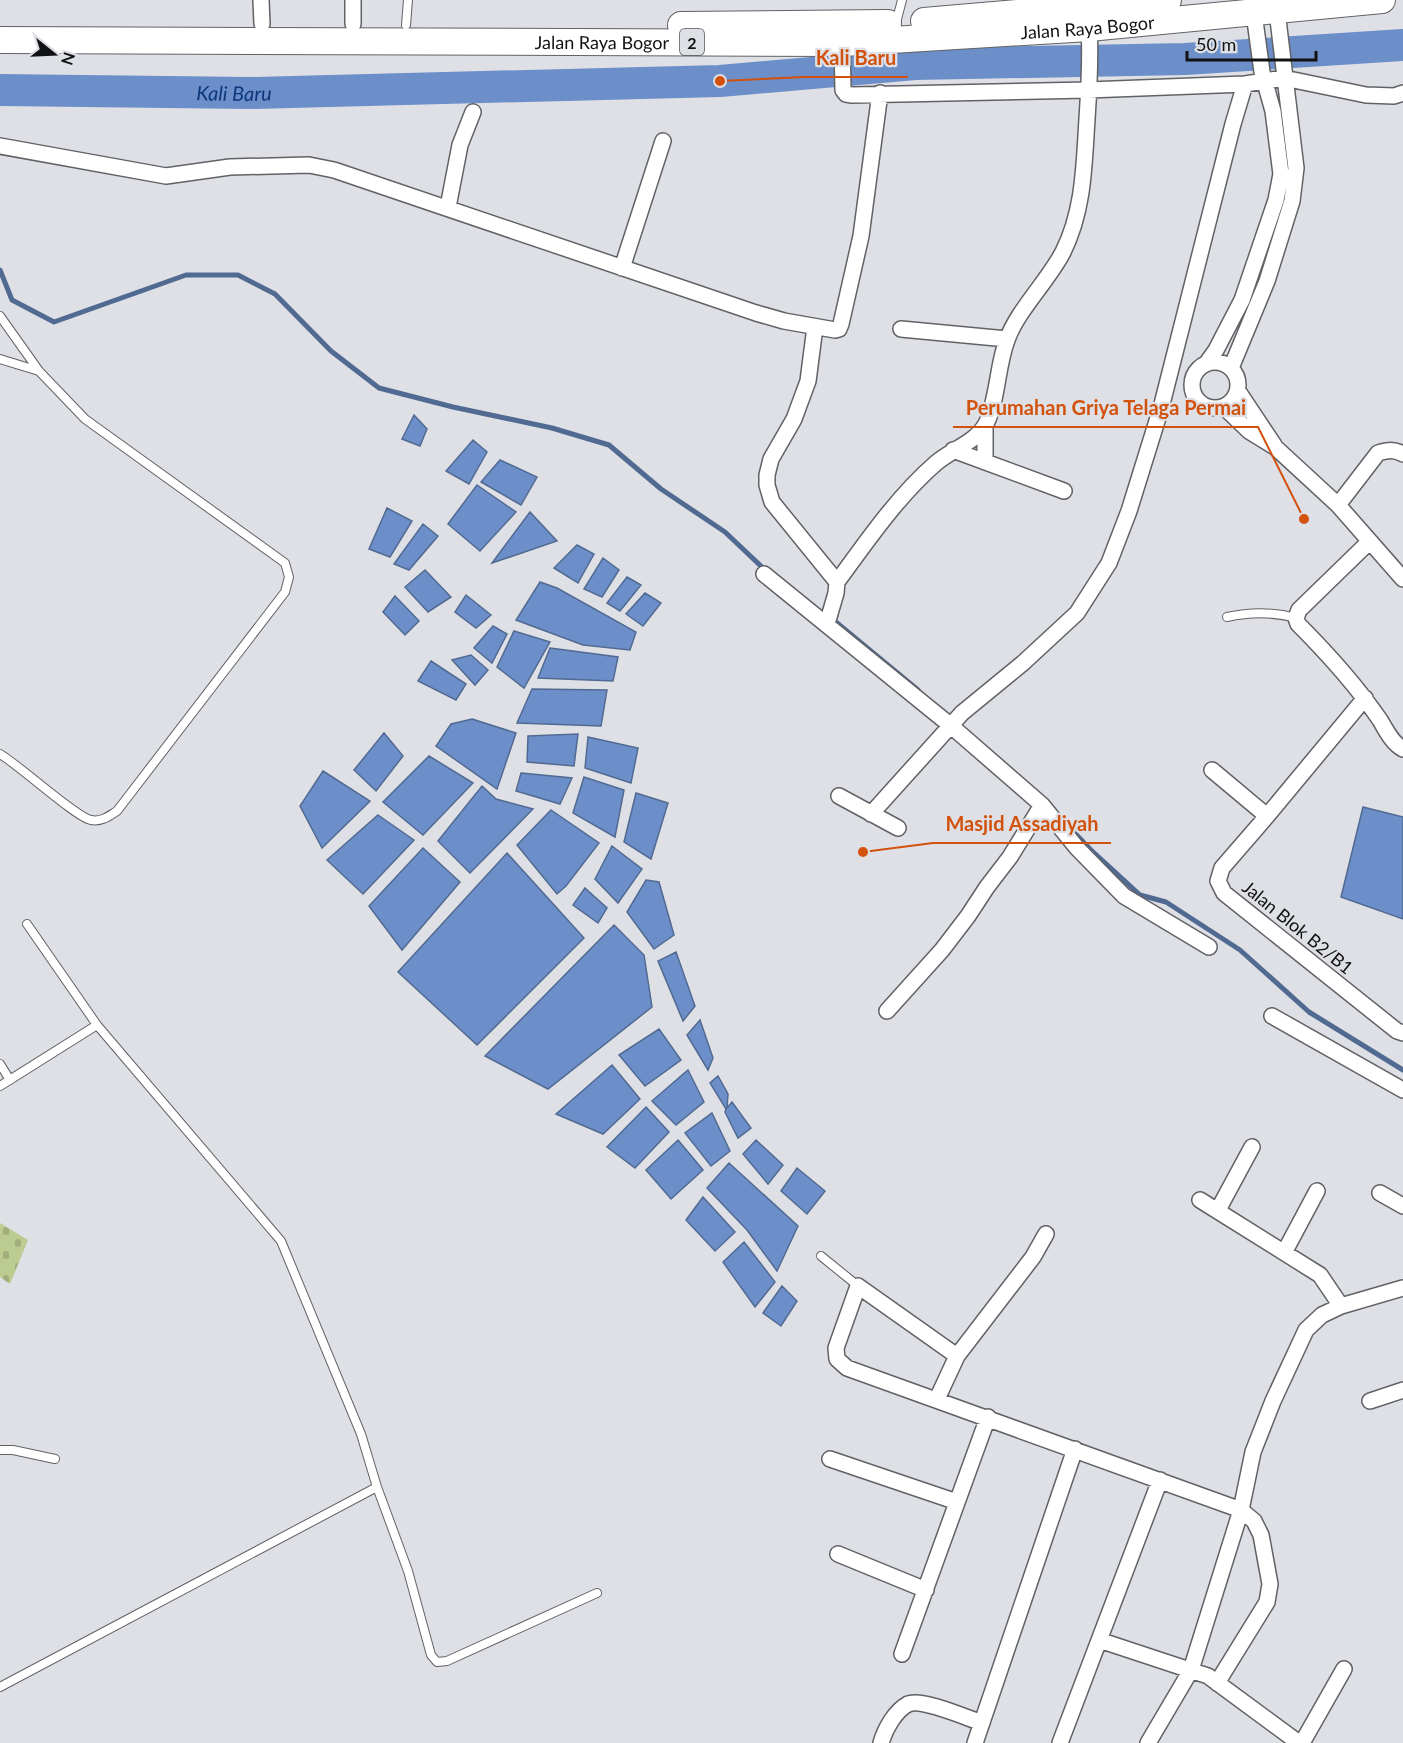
<svg xmlns="http://www.w3.org/2000/svg" width="1403" height="1743" viewBox="0 0 1403 1743" font-family="Lato,sans-serif">
  <style>
    .cemetery { fill: url(#cemetery-stones) }
    .water { fill: #6c8fc9; stroke: #516a92; stroke-width: 1.5 }
    .lines { fill: none; stroke-linecap: round; stroke-linejoin: round }
    .stream { stroke: #516a92; stroke-width: 5 }
    .river { stroke: #6c8fc9; stroke-width: 32 }
    .service-casing { stroke: #606266; stroke-width: 10 }
    .minor-casing { stroke: #606266; stroke-width: 18 }
    .trunk-casing { stroke: #606266; stroke-width: 28 }
    .service { stroke: #fff; stroke-width: 8 }
    .minor { stroke: #fff; stroke-width: 15 }
    .trunk { stroke: #fff; stroke-width: 26 }
    .labels { text-anchor: middle; dominant-baseline: central; stroke-width: 4.5; stroke-linejoin: round; paint-order: stroke }
    .shield { fill: #dfe0e6; stroke: #4f5052; stroke-width: 1.5 }
    .shield-label { font-size: 16px; font-weight: bold; fill: #111213 }
    .street-label { font-size: 18px; fill: #111213; stroke: #dfe0e6 }
    .water-label { font-size: 20px; font-style: italic; fill: #0c377b; stroke: #dfe0e6 }
    .leader { fill: none; stroke: #d2520d; stroke-width: 2 }
    .callout-dot { fill: #d2520d; stroke: #dfe0e6; stroke-width: 2 }
    .callout-label { font-size: 20px; text-anchor: middle; font-weight: bold; fill: #d2520d; stroke: #dfe0e6; stroke-width: 4.5; stroke-linejoin: round; paint-order: stroke }
  </style>
  <defs>
    <pattern id="cemetery-stones" width="16" height="16" patternUnits="userSpaceOnUse" patternTransform="scale(1.5)"><rect width="16" height="16" fill="#bccb8f"/><path d="M2 7V4a2 2 0 0 1 4 0v3zM10 15v-3a2 2 0 0 1 4 0v3z" fill="#a1ad7a"/></pattern>
  </defs>
  <rect width="100%" height="100%" fill="#dfe0e6"/>
  <!-- cemetery -->
  <path class="cemetery" d="M0,1223L28,1240L10,1284L0,1277Z"/>
  <!-- water -->
  <path class="water" d="M414,415L427,429L420,446L402,439Z
    M473,440L487,452L469,484L446,471Z
    M500,460L537,477L521,505L481,482Z
    M477,485L516,512L480,551L448,524Z
    M387,508L412,521L390,557L369,549Z
    M530,512L557,541L492,563Z
    M423,524L438,536L409,570L394,564Z
    M577,545L594,554L578,583L554,568Z
    M603,558L619,570L602,597L584,589Z
    M425,570L451,597L428,612L405,587Z
    M627,577L641,585L620,611L607,603Z
    M540,582L557,588L636,632L630,650L583,645L516,620Z
    M645,593L661,603L643,626L626,614Z
    M466,595L491,615L476,628L455,612Z
    M395,596L419,621L405,635L383,612Z
    M493,626L507,634L492,663L474,648Z
    M514,631L550,642L524,688L497,667Z
    M550,648L618,657L613,681L538,678Z
    M471,655L488,670L475,685L452,660Z
    M431,661L466,684L456,700L418,681Z
    M532,689L607,690L601,726L517,723Z
    M472,719L516,733L497,789L436,746L451,724Z
    M384,733L403,756L376,791L354,770Z
    M578,734L574,766L527,762L528,736Z
    M588,737L638,748L631,783L585,768Z
    M429,756L473,783L423,835L383,802Z
    M323,771L370,801L322,848L300,806Z
    M521,773L572,778L560,804L516,791Z
    M584,777L624,790L615,837L573,813Z
    M482,786L496,799L533,809L470,873L438,841Z
    M636,793L668,803L651,859L624,842Z
    M1363,807L1403,817V919L1341,897Z
    M551,810L599,843L566,886L557,894L517,845Z
    M378,815L414,840L363,894L327,860Z
    M612,846L642,869L618,903L595,879Z
    M423,848L460,882L402,950L369,906Z
    M507,853L584,938L477,1045L398,972Z
    M646,880L659,882L674,935L654,949L627,912Z
    M585,888L607,908L598,923L573,905Z
    M614,925L644,955L652,1007L548,1089L485,1056Z
    M676,952L695,1006L683,1021L658,961Z
    M700,1020L713,1058L708,1070L687,1035Z
    M659,1029L681,1060L645,1086L619,1055Z
    M612,1065L640,1099L603,1134L556,1114Z
    M688,1070L704,1102L676,1125L652,1101Z
    M718,1076L728,1094L727,1108L732,1102L751,1128L738,1138L725,1112L726,1109L710,1083Z
    M646,1107L669,1132L635,1168L607,1147Z
    M712,1113L730,1151L711,1166L685,1133Z
    M678,1140L703,1170L671,1199L646,1170Z
    M756,1140L783,1165L768,1184L743,1154Z
    M729,1163L798,1226L777,1271L747,1230L707,1188Z
    M797,1168L825,1191L807,1214L781,1191Z
    M703,1197L735,1232L715,1251L686,1220Z
    M744,1242L775,1282L755,1307L723,1262Z
    M782,1286L797,1301L781,1326L763,1313Z"/>
  <g class="lines">
    <!-- stream -->
    <path class="stream" d="M0,270L12,300L54,322L186,275H238L275,294L331,351L379,388L453,407L552,428L609,445L661,489L725,532L765,570
      M831,618L918,690
      M1067,825L1091,850L1140,895L1166,902L1240,950L1309,1012L1403,1070"/>
    <!-- river -->
    <path class="river" id="s1" d="M0,90L250,93L720,81L915,64L1185,59L1403,45"/>
    <defs>
      <path id="service" d="M896,23L902,0
        M406,25L408,0
        M0,316L39,371L85,419L285,563L289,577L285,592L117,811C109,816 102,822 91,820C77,818 19,765 0,754
        M0,359L39,371
        M1227,617C1250,612 1274,612 1296,618
        M27,924L97,1025L281,1241L361,1434L377,1487L408,1571L431,1655L437,1662L447,1661L597,1593
        M0,1064L10,1080
        M0,1086L97,1025
        M821,1256L858,1286
        M0,1450H13L55,1459
        M0,1687L377,1487"/>
      <path id="minor" d="M261,0L262,24
        M353,0V24
        M842,43L843,90L846,94L852,95L1088,90L1245,84L1284,78L1366,95L1394,96L1403,93
        M0,146L166,176L230,167L309,165L334,170L756,313L784,321L835,330L839,329L841,324L861,236L880,93
        M448,207L460,145L473,112
        M622,268L663,141
        M815,327L808,381L794,419L771,459L767,475V485L772,502L837,582
        M901,329L1007,339
        M1192 385a23 23 0 1 1 46 0a23 23 0 1 1-46 0Z
        M1206,364L1216,350L1242,300L1276,200L1281,174L1273,111L1262,72L1253,6
        M1231,368L1267,281L1292,201L1296,168L1276,3
        M1238,391L1274,445
        M1224,407L1249,431L1275,447L1338,505L1403,579
        M953,450L1064,491
        M985,462V425
        M1338,505L1378,453C1388,450 1394,449 1403,454
        M1369,542L1299,610L1296,618L1298,624C1328,654 1356,685 1380,720C1386,730 1392,743 1403,749
        M764,574L950,725L1042,805L1077,848L1124,896L1209,947
        M827,624L836,593L837,582C867,541 897,497 936,463C951,450 976,442 986,424C998,399 997,366 1007,340C1017,311 1048,281 1063,252C1084,210 1084,165 1087,119C1089,89 1091,58 1089,28
        M1365,698L1267,816L1222,868L1218,881L1224,893L1397,1031L1403,1033
        M1212,770L1267,816
        M839,796L898,828
        M871,814L962,713L1023,663L1077,613L1109,563L1129,511L1161,408L1233,124L1245,84
        M887,1011L942,950L968,916L987,887L1010,857L1042,805
        M1272,1016L1403,1090
        M1380,1193L1403,1206
        M1200,1200L1320,1275L1341,1306
        M1218,1210L1252,1147
        M1285,1251L1317,1191
        M957,1356L858,1286L836,1348L837,1359L847,1368L1241,1510L1254,1521L1261,1535L1270,1584L1267,1602L1217,1683
        M937,1399L957,1356L1033,1257L1046,1234
        M1370,1401L1403,1390
        M830,1459L957,1502
        M838,1554L926,1590
        M1099,1640L1208,1676L1299,1743
        M902,1654L988,1417
        M881,1743C885,1729 895,1711 908,1704C922,1698 967,1718 982,1723
        M975,1743L1075,1449
        M1060,1743L1160,1480
        M1148,1743L1191,1670L1241,1510L1253,1452L1273,1401L1306,1330L1322,1315L1341,1306L1403,1288
        M1302,1743L1344,1669"/>
      <g id="trunk">
        <path d="M924,21L1168,0"/>
        <path d="M681,25L888,23"/>
        <path id="s2" d="M0,40L842,43L1089,28L1382,0"/>
      </g>
    </defs>
    <!-- service casing -->
    <use href="#service" class="service-casing"/>
    <!-- minor casing -->
    <use href="#minor" class="minor-casing"/>
    <!-- trunk casing -->
    <use href="#trunk" class="trunk-casing"/>
    <!-- service -->
    <use href="#service" class="service"/>
    <!-- minor -->
    <use href="#minor" class="minor"/>
    <!-- trunk -->
    <use href="#trunk" class="trunk"/>
  </g>
  <g class="labels">
    <!-- shield labels -->
    <rect class="shield" x="680" y="29" width="24" height="26" rx="4.5"/>
    <g class="shield-label">
      <text x="692" y="42">2</text>
    </g>
    <!-- street labels -->
    <g class="street-label">
      <text stroke="none"><textPath href="#s2" startOffset="1088">Jalan Raya Bogor</textPath></text>
      <text stroke="none"><textPath href="#s2" startOffset="602">Jalan Raya Bogor</textPath></text>
      <text transform="translate(1298 927) rotate(39)">Jalan Blok B2/B1</text>
    </g>
    <!-- water labels -->
    <g class="water-label">
      <text stroke="none"><textPath href="#s1" startOffset="234">Kali Baru</textPath></text>
    </g>
  </g>
  <!-- callouts -->
  <path class="leader" d="M720 81L804 77H908M1304 519L1258 427H953M863 852L933 843H1111"/>
  <g class="callout-dot">
    <circle cx="720" cy="81" r="6"/>
    <circle cx="1304" cy="519" r="6"/>
    <circle cx="863" cy="852" r="6"/>
  </g>
  <g class="callout-label">
    <text x="856" y="65">Kali Baru</text>
    <text x="1106" y="415">Perumahan Griya Telaga Permai</text>
    <text x="1022" y="831">Masjid Assadiyah</text>
  </g>
  <!-- north arrow -->
  <g transform="translate(54 54) rotate(108)" stroke="#dfe0e6" stroke-width="4.5" paint-order="stroke">
  <path d="M0-4.5L10 22L0 15L-10 22Z" fill="#111213"/>
  <text y="-9" font-size="16" font-weight="bold" text-anchor="middle" fill="#111213">N</text>
  </g>
  <!-- scale -->
  <path d="M1187 51v9h129v-9" fill="none" stroke="#111213" stroke-width="3"/>
  <text x="1196" y="51" font-size="18" fill="#111213" stroke="#dfe0e6" stroke-width="4.5" paint-order="stroke">50 m</text>
</svg>
